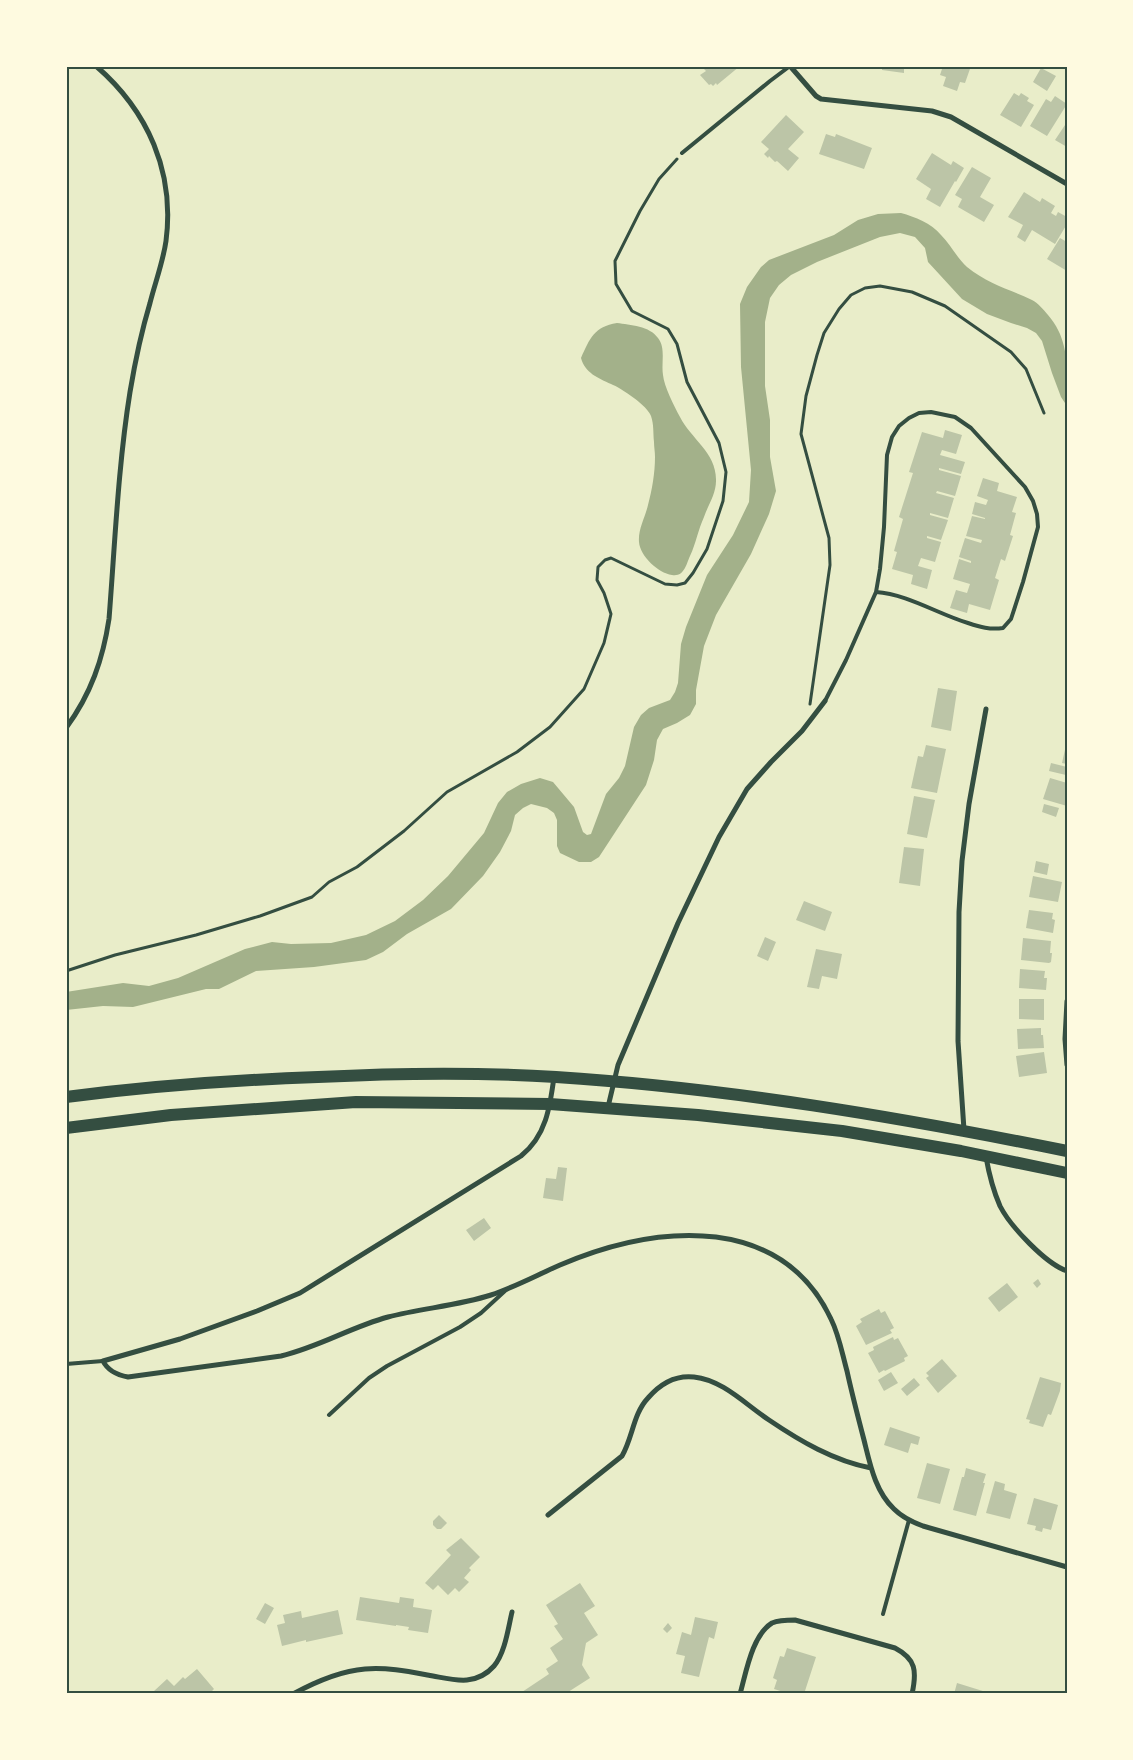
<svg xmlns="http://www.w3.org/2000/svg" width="1133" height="1760" viewBox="0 0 1133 1760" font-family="'PT Sans',sans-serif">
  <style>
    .water { fill: #a3b18a }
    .building { fill: #bcc5a7 }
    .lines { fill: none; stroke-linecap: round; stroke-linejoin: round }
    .path { stroke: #344e41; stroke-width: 3 }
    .service { stroke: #344e41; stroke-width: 4 }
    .minor { stroke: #344e41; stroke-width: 5 }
    .primary { stroke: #344e41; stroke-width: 12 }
    .neatline { fill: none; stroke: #344e41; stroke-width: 2 }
  </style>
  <rect width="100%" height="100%" fill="#e9edc9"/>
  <!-- water -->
  <path class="water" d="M901,213C915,217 931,223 941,235C951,245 957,258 967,267C988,284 1009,289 1032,300C1038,303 1043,309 1048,315C1071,341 1067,374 1067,406L1061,397L1052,373L1042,341L1036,333L1027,328L1011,323L987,314L962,299L928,262L925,248L915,237L900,233L880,237L817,262L791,275L779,285L770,298L765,322V386L770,420V457L776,491L769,514L751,554L716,615L704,646L696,690V704L690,715L677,723L663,729L657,740L654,760L646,785L599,857L591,862H579L560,853L557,846V820L554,813L547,808L531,804L523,808L515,815L511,831L500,852L483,876L451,909L407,934L383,952L366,960L314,967L256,971L219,989H206L133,1007L103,1006L66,1010V992L123,983L149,986L178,978L245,949L272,942L291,944L331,943L366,935L395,921L423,900L448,876L484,833L498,803L507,792L521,784L540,778L553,782L574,807L583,832L587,835L591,834L606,794L619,778L625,766L634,727L641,715L649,708L670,700L675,692L678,683L681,644L686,627L707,575L733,535L749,502L751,470L741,367L740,304L747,287L761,267L769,260L834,235L858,220L878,214Z
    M617,323C630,325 650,326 658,338C666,348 661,363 663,375C664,386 674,406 680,417C691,439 717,453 716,481C716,494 708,505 704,517C698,530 696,543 690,556C686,565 684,577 672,575C658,573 640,556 639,542C638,529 645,518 648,505C652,490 655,473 655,457C655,452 654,447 654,442C653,432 654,425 651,416C648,406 621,388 611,384C598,378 585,373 581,358C590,338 594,327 617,323Z"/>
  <!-- building -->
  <path class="building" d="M707,66H740L717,85L716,83L713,86L711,84L709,85L700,75L706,71L704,69Z
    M882,66H904V73L882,70Z
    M943,66H971L965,83L960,82L957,91L943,86L946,77L940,75Z
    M1041,68L1056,76L1047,91L1033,82Z
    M1014,93L1019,96L1021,93L1029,98L1027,101L1034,105L1021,127L1000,115Z
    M1055,96L1067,104L1047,136L1030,126L1046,99L1051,102Z
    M786,115L804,132L788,149L799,158L788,171L777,161L775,162L769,156L768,158L764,154L769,149L761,142Z
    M1067,122V147L1055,140Z
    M826,134L835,137L836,134L872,148L864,169L819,154Z
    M932,153L951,165L953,161L964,168L956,182L955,181L940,207L926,199L931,189L916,179Z
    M972,167L991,178L980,197L994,205L984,222L958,207L962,199L955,195Z
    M1024,192L1040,202L1042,198L1055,206L1051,213L1056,216L1058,212L1067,217V224L1055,244L1032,230L1025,242L1017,237L1023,225L1008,217Z
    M1060,238L1067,242V271L1047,259Z
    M945,430L962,435L956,454L942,450L940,455L965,462L961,474L939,468V470L961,476L955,496L937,491L936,493L954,498L948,518L930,513V515L948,520L941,540L927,536V538L941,542L935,562L921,558L918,566L932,570L927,589L911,584L913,575L892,569L897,552L894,551L903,519L899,517L913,473L909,472L922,432L943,438Z
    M983,478L999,483L997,491L1017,497L1012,512L1016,513L1010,535L1013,536L1005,561L1001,559L995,578L999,580L990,610L969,604L967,613L950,608L956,590L967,593L970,584L953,579L959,559L971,563V561L959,557L965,538L981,543L982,540L966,536L972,516L985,519V518L972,514L975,502L986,505L988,500L977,496Z
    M938,688L957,691L951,731L931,727Z
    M926,745L946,749L937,793L911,788L918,756L923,757Z
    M1066,745H1067V764L1062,763Z
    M1051,763L1067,767L1066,775L1049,771Z
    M1050,778L1067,783V806L1043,799Z
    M914,796L935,800L927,838L907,834Z
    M1044,804L1059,808L1056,817L1042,812Z
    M904,847L924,849L920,886L899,883Z
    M1036,861L1049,864L1047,875L1034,872Z
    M1033,876L1062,882L1058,902L1029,897Z
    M804,901L832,912L825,931L796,920Z
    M1029,910L1053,913L1052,919L1055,920L1053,933L1026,928Z
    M765,937L776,942L768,961L757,956Z
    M1023,938L1051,941L1050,953H1052L1051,962L1049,963L1021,960Z
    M816,949L842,954L837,979L822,976L819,989L807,987Z
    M1020,969L1045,971L1044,978H1047L1046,990L1019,988Z
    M1019,999H1044V1020L1019,1019Z
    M1041,1028V1035H1043L1044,1048L1018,1049L1017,1029Z
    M1044,1052L1047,1073L1019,1077L1016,1056Z
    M558,1167L567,1168L563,1201L543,1198L546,1178L556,1179Z
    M484,1218L491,1228L474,1241L466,1230Z
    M1038,1279L1041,1284L1037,1288L1033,1283Z
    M1007,1283L1018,1297L999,1312L988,1298Z
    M879,1309L881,1313L885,1311L894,1328L890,1330L892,1333L866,1345L856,1326L862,1322L860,1319Z
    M893,1337L894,1340L898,1338L908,1356L904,1358L905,1361L885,1371L884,1370L879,1373L868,1353L874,1350L873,1347Z
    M942,1359L957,1376L938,1393L926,1378L929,1376L926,1373Z
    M891,1372L898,1383L884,1391L878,1380Z
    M1040,1377L1061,1383L1060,1391L1051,1415L1048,1414L1043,1427L1029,1423L1030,1420L1026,1419Z
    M914,1378L920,1385L907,1396L901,1389Z
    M890,1427L920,1437L918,1445L911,1443L908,1453L884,1445Z
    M927,1463L950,1469L940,1504L917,1498Z
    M966,1468L986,1474L983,1483H985L976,1516L953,1510L962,1477H964Z
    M995,1481L1005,1484L1004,1490L1017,1494L1010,1519L986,1513Z
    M1034,1498L1058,1505L1051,1530L1043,1528L1042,1532L1035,1530L1036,1526L1027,1524Z
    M439,1515L447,1523L441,1529H437L433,1525V1521Z
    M461,1538L480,1557L469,1568L471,1570L464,1578L469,1582L459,1592L455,1588L448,1595L438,1585L433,1590L425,1583L451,1555L446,1550Z
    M580,1583L595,1606L584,1613L598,1635L586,1643L582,1665L590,1678L565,1694H523L522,1692L549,1674L546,1669L558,1661L550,1648L563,1639L554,1626L558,1624L546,1605Z
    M360,1597L399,1603L400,1597L414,1599L413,1607L432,1610L428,1633L408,1630L409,1627L396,1625V1626L356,1620Z
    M265,1603L274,1608L265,1624L256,1619Z
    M338,1610L343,1634L306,1642V1640L282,1646L277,1625L285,1623L283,1615L301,1611L302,1618Z
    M695,1617L718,1622L714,1639L709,1637L699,1677L681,1673L685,1656L676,1654L682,1632L691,1635Z
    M668,1623L672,1628L667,1633L663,1629Z
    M787,1648L816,1657L804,1694H790L774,1689L777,1680L773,1678L780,1656L784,1657Z
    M197,1669L214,1689L209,1694H157L154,1691L167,1679L174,1686L183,1677L185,1679Z
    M957,1683L986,1692V1694H954Z"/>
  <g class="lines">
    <!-- path -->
    <path class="path" d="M810,704L830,565L829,538L801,434L806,396L817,355L824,333L839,309L851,295L865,288L880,286L912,292L945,306L1011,352L1026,369L1044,413
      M66,971L115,955L196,935L260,916L312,897L329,882L357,867L404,831L447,792L517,752L550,727L584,689L604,643L611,614L604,593L597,580L598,567L605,560L611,558L665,584L677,585L685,583L693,573L707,549L723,501L726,472L719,443L687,382L677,344L668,329L632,311L616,284L615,261L640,211L659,179L677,159"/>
    <!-- service -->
    <path class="service" d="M682,153L770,81L790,66
      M825,701L846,660L876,592L880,569L884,527L887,455L892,437L899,426L909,418L919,413L931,412L955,417L971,428L1025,487L1033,501L1037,514L1038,527L1023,582L1011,619L1003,628C990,630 980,627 968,623C938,614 907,594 876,592
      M66,1364L103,1361
      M329,1415L369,1378L387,1366L460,1327L481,1313L506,1290
      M883,1614L909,1520"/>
    <!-- minor -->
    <path class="minor" d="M790,66L816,96L821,99L932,111L951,117L1067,184
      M66,728C91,694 103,659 109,619C115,543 118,467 130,392C135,362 141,333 150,303C155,283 163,262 166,241C175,172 148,111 96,66
      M1067,1001L1065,1039L1067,1065
      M554,1077C550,1107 546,1136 521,1156L300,1293L257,1311L180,1339L103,1361C108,1371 117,1375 128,1377L281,1356C319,1347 351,1327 388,1317C422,1308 457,1306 491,1295C515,1287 537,1275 560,1265C609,1244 664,1231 716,1237C769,1244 808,1270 831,1319C839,1335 842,1353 847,1371C852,1394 858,1417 864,1440C870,1464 875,1491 894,1509C902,1517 912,1522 923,1526L1067,1567
      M608,1107L618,1065L678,923L719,837L747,789L771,762L802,731L825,701
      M964,1130L958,1041L959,912L962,861L969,804L986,709
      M986,1157C989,1174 993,1190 1000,1206C1010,1226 1046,1264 1067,1271
      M548,1515L622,1456C633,1437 633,1414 648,1398C660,1384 676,1375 694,1377C723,1380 746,1405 769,1420C800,1441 834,1461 871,1468
      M293,1694C315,1682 340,1671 365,1669C388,1667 411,1672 433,1676C444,1678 456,1681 467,1680C477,1679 487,1674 494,1666C505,1653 508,1629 512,1612
      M740,1694C746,1673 752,1635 772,1623C779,1620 788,1620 795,1620L895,1648C916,1659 917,1671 912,1694"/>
    <!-- primary -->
    <path class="primary" d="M66,1097C150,1086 234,1080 318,1077C397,1073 477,1072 556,1077C728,1088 898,1117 1067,1151
      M66,1128L171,1115L356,1102L550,1104L698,1115L842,1131L961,1151L1067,1173"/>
  </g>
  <!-- border -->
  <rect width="1133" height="1760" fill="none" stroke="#fefae0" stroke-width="135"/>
  <rect x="68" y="68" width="998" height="1624" class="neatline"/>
</svg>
